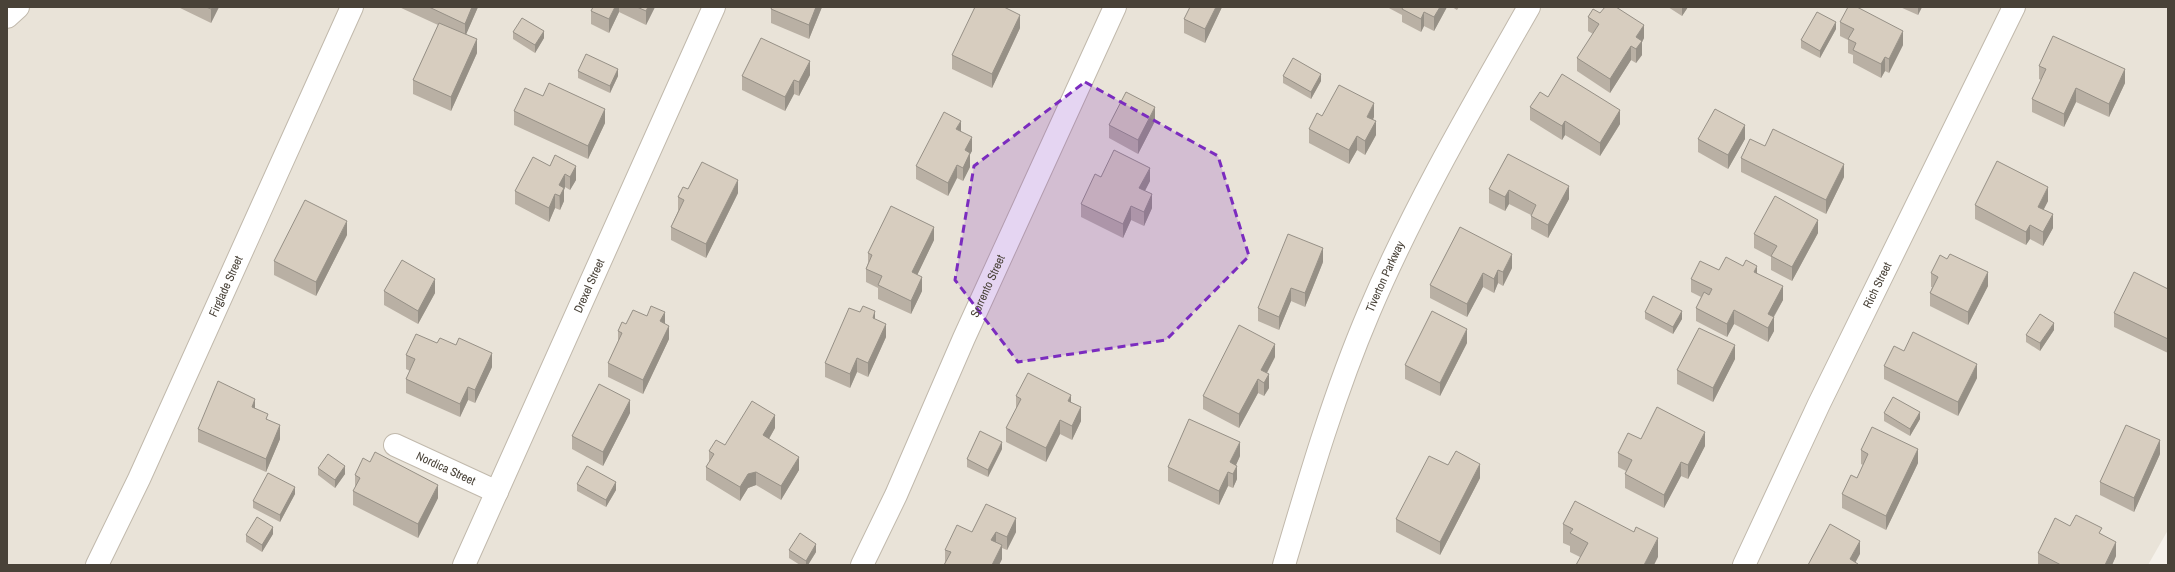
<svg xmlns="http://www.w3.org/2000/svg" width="2175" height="572" viewBox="0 0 2175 572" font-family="'Archivo Narrow',sans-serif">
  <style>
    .residential { fill: #e9e3d8 }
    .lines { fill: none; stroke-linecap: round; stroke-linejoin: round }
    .minor-casing { stroke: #c1b9ac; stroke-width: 24 }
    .minor { stroke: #fff; stroke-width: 22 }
    .wall { fill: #b9b0a4 }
    .shaded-wall { fill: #969086 }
    .building { fill: #d7cdbf; stroke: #969086 }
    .marked { fill: #7b2cbf; fill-opacity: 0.2; stroke: #7b2cbf; stroke-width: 3; stroke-dasharray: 8 5; stroke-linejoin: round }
    .labels { text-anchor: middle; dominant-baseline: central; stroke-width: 3; stroke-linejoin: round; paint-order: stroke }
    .street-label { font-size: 12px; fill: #494238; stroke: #fff }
  </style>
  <rect width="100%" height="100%" fill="#f5f1ea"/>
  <!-- residential -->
  <path class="residential" d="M7,7H2168V530L2148,565H7Z"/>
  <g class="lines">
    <defs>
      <g id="minor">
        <path d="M7,17L18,7"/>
        <path id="s1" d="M395,445L497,492"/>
        <path id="s2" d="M97,565L139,479L352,7"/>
        <path id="s3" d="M464,565L714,7"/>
        <path id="s4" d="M862,565L896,495L964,338L1115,7"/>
        <path id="s5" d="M1284,565C1309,480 1334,394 1369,312C1414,206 1472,107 1529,7"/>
        <path id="s6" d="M1744,565L1819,404L2014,7"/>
      </g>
    </defs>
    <!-- minor casing -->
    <use href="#minor" class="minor-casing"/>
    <!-- minor -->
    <use href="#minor" class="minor"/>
  </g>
  <!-- wall -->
  <path class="wall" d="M178,7H219L211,23Z
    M399,7H478L466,34L477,53L451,111L413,94V80L438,25Z
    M593,7H655L646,25L619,12L609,33L591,24V11Z
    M772,7H822L809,39L771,23V9Z
    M1222,7L1205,43L1184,33V19Z
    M1387,7H1447L1434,31L1424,26L1421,32L1402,22V15Z
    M1452,7H1459L1457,10Z
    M1668,7H1688L1682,16Z
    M1900,7H1922L1918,15Z
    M1588,17L1644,38L1642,42V55L1636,63L1631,60L1610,93L1577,71V58L1593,34L1588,31Z
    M1840,22L1903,45L1889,73L1885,71L1881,78L1853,63V55L1848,53V40L1840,36Z
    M1020,28L992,88L952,69V55Z
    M1836,29L1820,58L1801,48V40Z
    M513,32L544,38L535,53L513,39Z
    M2039,66L2125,83L2109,117L2076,102L2064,127L2032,112V99L2041,80L2039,79Z
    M578,71L618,76L610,93L578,78Z
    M810,75L799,96L794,94L785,111L742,90V76Z
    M1283,76L1321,81L1311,99L1283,83Z
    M543,96L605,123L588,159L514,125V111Z
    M1548,97L1620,124L1600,156L1565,135L1562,140L1530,120V107Z
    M1322,116L1374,117L1373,120L1376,135L1365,155L1357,150L1349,164L1309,143V129Z
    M1155,121L1138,154L1109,138V125Z
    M961,131L972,151L970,153V167L963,181L957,178L948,196L916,179V166Z
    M1698,139H1745L1728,169L1698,152Z
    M1765,146L1844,177L1826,214L1741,172V158Z
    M1508,154L1569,199L1548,238L1531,229V215L1509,204L1505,211L1489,203V189Z
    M555,155L576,180L570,190L565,187L564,190V201L560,210L555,208L549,222L515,204V191L550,166Z
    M1101,177L1150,181L1145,191L1152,208L1144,226L1131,220L1123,238L1081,217V204Z
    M688,189L738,193L706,258L671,240V227L678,211V197Z
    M2048,201L2043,210L2053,228L2043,246L2030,239L2026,245L1975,219V205Z
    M1460,227L1512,268L1503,286L1498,283L1494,293L1483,287L1467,317L1430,298V285Z
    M1818,233L1792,281L1771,270V257L1754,248V234Z
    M347,235L316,296L274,275V261Z
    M934,240L917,275L922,291L911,314L878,299V288L866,282V269L868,263V253Z
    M1947,259L1988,286L1968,325L1930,306V293L1932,287H1931V273Z
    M1323,262L1305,307L1291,301L1279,330L1258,321V308Z
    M1719,270L1757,273L1783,300L1774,317V331L1768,342L1734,324L1727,337L1696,321V308L1701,297L1691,292V279Z
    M2168,289V353L2114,327V313Z
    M384,291L435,293L418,324L384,305Z
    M1645,312L1682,319L1673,334L1645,319Z
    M875,319L886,337L868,377L857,372L850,388L825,377V363Z
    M626,324H665L669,339L643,394L608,377V363L618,342V331Z
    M2054,330L2040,351L2026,342V335Z
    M437,343L456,345L492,367L475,403L468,400L460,417L406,393V379L410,371L406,369V355Z
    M1467,343L1440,396L1405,379V365Z
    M1904,351L1977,378L1958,416L1884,379V366Z
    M1275,357L1267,373L1269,388L1264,396L1258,393L1239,428L1203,409V396Z
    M1735,359L1713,402L1677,384V370Z
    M1016,396L1071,402L1081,421L1072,440L1060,434L1046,462L1006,442V428L1016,410Z
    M255,408L268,420L280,439L266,472L198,442V429Z
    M630,413L603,466L572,449V436Z
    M1884,413L1920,419L1910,436L1884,421Z
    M775,428L769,439L799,470L781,500L756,485L748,488L740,501L706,480V467L709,463V451Z
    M1641,439L1705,446L1688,479L1681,476L1664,508L1625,488V474L1626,471L1618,467V453Z
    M1002,449L988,477L967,467V459Z
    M1861,450L1918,463L1886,530L1842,508V494L1857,478L1863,465L1861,464Z
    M2160,454L2134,512L2100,495V482Z
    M1240,456L1236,465L1237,479L1233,488L1228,486L1219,505L1168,481V467Z
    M370,462L438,498L418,538L353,505V491L355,489V475Z
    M1448,465L1480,478L1440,555L1396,532V519Z
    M318,468L345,474L335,488L318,475Z
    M577,484L616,490L606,507L577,491Z
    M295,494L280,522L253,508V501Z
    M986,504L1016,532L1007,550L1002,548V559L999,565H944L945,563V550L972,532Z
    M1563,524L1658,557H1580L1570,552V546L1563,543Z
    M2070,526L2102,534L2116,556L2112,565H2038V553Z
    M273,534L262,552L246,542V535Z
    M789,550L816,552L808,565H800L789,558Z"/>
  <!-- shaded-wall -->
  <path class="shaded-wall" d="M212,7H219L211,23V9Z
    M472,7H478L465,37V24Z
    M615,7H619V12L609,33V19Z
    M648,7H655L646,25V11Z
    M816,7H822L809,39V25Z
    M1216,7H1222L1205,43V29Z
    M1440,7H1447L1434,31V17Z
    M1682,7H1688L1682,16Z
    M1918,7H1922L1918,15Z
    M1424,12V26L1421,32V19Z
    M1020,15V28L992,88V74Z
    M1836,22V29L1820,58V51Z
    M1644,25V38L1642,42V55L1636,63V37Z
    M544,31V38L535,53V45Z
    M1903,31V45L1889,73V59Z
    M477,39V53L451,111V97Z
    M1631,46V60L1610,93V79Z
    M1885,57V71L1881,78V64Z
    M810,61V75L799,96V82Z
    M618,69V76L610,93V86Z
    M2125,69V83L2109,117V104Z
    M1321,74V81L1311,99V92Z
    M794,80V94L785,111V97Z
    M2076,88V102L2064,127V114Z
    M1374,103V117L1367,130V117Z
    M1155,107V121L1138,154V140Z
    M605,109V123L588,159V146Z
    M1620,110V124L1600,156V143Z
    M961,121V135L956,129Z
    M1376,121V135L1365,155V141Z
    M1565,121V135L1562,140V126Z
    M1745,125V139L1728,169V155Z
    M1357,136V150L1349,164V150Z
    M972,137V151L967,160L970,153V167L963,181V168L965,150Z
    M1844,164V177L1826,214V200Z
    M957,165V178L948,196V183Z
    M576,166V180L570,190V177Z
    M1150,168V181L1139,202V188Z
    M565,174V187L564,190V201L560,210L559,185Z
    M738,180V193L706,258V244Z
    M1569,186V199L1548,238V225Z
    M2048,187V201L2038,221V207Z
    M1509,190V204L1505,211V197Z
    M555,194V208L549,222V208Z
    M1152,194V208L1144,226V212Z
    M1131,206V220L1123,238V224Z
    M2053,214V228L2043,246V232Z
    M1818,220V233L1792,281V267Z
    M347,221V235L316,296V282Z
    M2030,225V239L2026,245V232Z
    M934,227V240L912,286V272Z
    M1323,248V262L1305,307V293Z
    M1512,254V268L1503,286V272Z
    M1757,266V280L1754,272Z
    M1498,270V283L1494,293V279Z
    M1988,272V286L1968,325V312Z
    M1483,273V287L1467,317V304Z
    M922,277V291L911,314V301Z
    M435,279V293L418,324V311Z
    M1783,286V300L1770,323L1774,317V331L1768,342V314Z
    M1291,288V301L1279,330V317Z
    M1734,310V324L1727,337V324Z
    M875,311V325L873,318Z
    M1682,311V319L1673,334V327Z
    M665,312V325L660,321Z
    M2054,323V330L2040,351V343Z
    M886,324V337L868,377V363Z
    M669,326V339L643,394V380Z
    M1467,329V343L1440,396V383Z
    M1275,344V357L1262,382L1261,370Z
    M1735,345V359L1713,402V388Z
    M492,353V367L475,403V390Z
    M857,358V372L850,388V374Z
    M1977,364V378L1958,416V402Z
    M1269,374V388L1264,396V383Z
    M1258,379V393L1239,428V414Z
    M468,387V400L460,417V404Z
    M1071,395V409L1068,401Z
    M255,399V412L252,407Z
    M630,400V413L603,466V452Z
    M1081,407V421L1072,440V426Z
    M1920,412V419L1910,436V429Z
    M775,415V428L763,449V435Z
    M1060,420V434L1046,462V448Z
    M280,425V439L266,472V459Z
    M1705,432V446L1688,479V465Z
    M2160,440V454L2134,512V498Z
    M1002,442V449L988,477V470Z
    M1240,442V456L1232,474L1230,462Z
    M1918,449V463L1886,530V516Z
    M799,457V470L781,500V486Z
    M1681,462V476L1664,508V495Z
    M1480,464V478L1440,555V542Z
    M345,466V474L335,488V480Z
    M1237,466V479L1233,488V474Z
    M756,472V485L748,488L740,501V487L748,474Z
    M1228,472V486L1219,505V491Z
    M616,482V490L606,507V500Z
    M438,485V498L418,538V524Z
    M295,487V494L280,522V515Z
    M1016,518V532L1007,550V537Z
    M273,527V534L262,552V545Z
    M996,532V545L991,540Z
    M1658,538V557L1654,565H1644Z
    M1860,541V554L1854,565L1850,559Z
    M2116,542V556L2112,565H2105Z
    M816,544V552L808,565H806V561Z
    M1002,545V559L999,565H992Z"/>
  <!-- building -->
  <path class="building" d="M206,7H212L211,9Z
    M429,7H472L465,24Z
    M593,7H615L609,19L591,11Z
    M637,7H648L646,11Z
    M772,7H816L809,25L771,9Z
    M975,7H1004L1020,15L992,74L952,55Z
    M1190,7H1216L1205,29L1184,19Z
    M1403,7H1440L1434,17L1424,12L1421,19L1402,9Z
    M1605,7H1616L1644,25L1636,37L1642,41L1636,49L1631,46L1610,79L1577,58L1599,24L1588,17L1593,9L1600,13Z
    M1848,7H1857L1903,31L1889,59L1885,57L1881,64L1853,50L1856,43L1848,39L1854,29L1840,22Z
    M1817,12L1836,22L1820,51L1801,40Z
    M522,18L544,31L535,45L513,32Z
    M439,23L477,39L451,97L413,80Z
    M2053,36L2125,69L2109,104L2076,88L2064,114L2032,99L2046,69L2039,66Z
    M761,38L810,61L799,82L794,80L785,97L742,76Z
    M586,54L618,69L610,86L578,71Z
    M1293,58L1321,74L1311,92L1283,76Z
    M1562,74L1620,110L1600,143L1565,121L1562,126L1530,107L1540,92L1548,97Z
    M549,83L605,109L588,146L514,111L525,88L543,96Z
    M1339,85L1374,103L1367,117L1376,121L1365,141L1357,136L1349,150L1309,129L1317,113L1322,116Z
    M1126,92L1155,107L1138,140L1109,125Z
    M1715,109L1745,125L1728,155L1698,139Z
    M944,112L961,121L956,129L972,137L965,150L970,153L963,168L957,165L948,183L916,166Z
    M1773,129L1844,164L1826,200L1741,158L1750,139L1765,146Z
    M1114,150L1150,168L1139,188L1152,194L1144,212L1131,206L1123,224L1081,204L1095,174L1101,177Z
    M1508,154L1569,186L1548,225L1531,216L1536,205L1509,190L1505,197L1489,189Z
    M555,155L576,166L570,177L565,174L559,185L564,188L560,196L555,194L549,208L515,191L533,157L550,166Z
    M1997,161L2048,187L2038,207L2053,214L2043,232L2030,225L2026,232L1975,205Z
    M702,162L738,180L706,244L671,227L684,200L678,197L683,187L688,189Z
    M1775,196L1818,220L1792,267L1771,256L1777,246L1754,234Z
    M305,200L347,221L316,282L274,261Z
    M891,206L934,227L912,272L922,277L911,301L878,285L882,276L866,269L872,255L868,253Z
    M1460,227L1512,254L1503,272L1498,270L1494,279L1483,273L1467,304L1430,285Z
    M1288,234L1323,248L1305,293L1291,288L1279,317L1258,308Z
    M1950,254L1988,272L1968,312L1930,293L1938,277L1931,273L1940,255L1947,259Z
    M1726,257L1743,266L1746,260L1757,266L1754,272L1783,286L1768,314L1774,317L1768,328L1734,310L1727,324L1696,308L1704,292L1709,295L1712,289L1691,279L1700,261L1719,270Z
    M402,260L435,279L418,311L384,291Z
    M2134,272L2168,289V339L2114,313Z
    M1653,296L1682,311L1673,327L1645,312Z
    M651,306L665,312L660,321L669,326L643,380L608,363L622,333L618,331L622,322L626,324L633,310L647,316Z
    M863,306L875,311L873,318L886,324L868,363L857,358L850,374L825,363L849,308L860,312Z
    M1432,311L1467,329L1440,383L1405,365Z
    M2040,314L2054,323L2040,343L2026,335Z
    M1239,325L1275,344L1261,370L1269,374L1264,383L1258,379L1239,414L1203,396Z
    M1699,328L1735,345L1713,388L1677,370Z
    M1913,332L1977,364L1958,402L1884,366L1894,346L1904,351Z
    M416,334L437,343L440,338L456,345L459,338L492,353L475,390L468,387L460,404L406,379L415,359L406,355Z
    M1028,373L1071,395L1068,401L1081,407L1072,426L1060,420L1046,448L1006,428L1021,399L1016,396Z
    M218,381L255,399L252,407L268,414L266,419L280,425L266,459L198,429Z
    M599,384L630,400L603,452L572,436Z
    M1893,397L1920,412L1910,429L1884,413Z
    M752,401L775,415L763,435L799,457L781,486L756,472L748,474L740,487L706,467L714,454L709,451L716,440L725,445Z
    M1657,407L1705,432L1688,465L1681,462L1664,495L1625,474L1632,460L1618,453L1628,433L1641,439Z
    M1189,419L1240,442L1230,462L1237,466L1233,474L1228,472L1219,491L1168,467Z
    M2126,425L2160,440L2134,498L2100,482Z
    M1872,427L1918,449L1886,516L1842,494L1851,475L1857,478L1868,454L1861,450Z
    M980,431L1002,442L988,470L967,459Z
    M1456,451L1480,464L1440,542L1396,519L1429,456L1448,465Z
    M375,452L438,485L418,524L353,491L360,478L355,475L363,458L370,462Z
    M328,454L345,466L335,480L318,468Z
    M587,466L616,482L606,500L577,484Z
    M268,473L295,487L280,515L253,501Z
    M1575,501L1634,532L1636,527L1658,538L1644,565H1576L1588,543L1570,533L1573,529L1563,524Z
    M986,504L1016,518L1007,537L996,532L991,540L1002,545L992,565H944L951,552L945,550L957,525L972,532Z
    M2076,515L2102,528L2099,533L2116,542L2105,565H2061L2038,553L2055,518L2070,526Z
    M257,517L273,527L262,545L246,535Z
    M1830,524L1860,541L1850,559L1858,564L1857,565H1808Z
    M800,533L816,544L806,561L789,550Z"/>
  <!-- marked area -->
  <path class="marked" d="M1085,82L1218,156L1249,256L1166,340L1018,362L955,280L974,166Z"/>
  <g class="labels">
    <!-- street labels -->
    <g class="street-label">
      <text stroke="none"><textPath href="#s5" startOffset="306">Tiverton Parkway</textPath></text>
      <text stroke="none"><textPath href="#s6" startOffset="310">Rich Street</textPath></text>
      <text stroke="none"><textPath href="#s3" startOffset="306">Drexel Street</textPath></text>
      <text stroke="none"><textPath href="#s4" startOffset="306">Sorrento Street</textPath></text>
      <text stroke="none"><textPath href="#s2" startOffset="307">Firglade Street</textPath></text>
      <text stroke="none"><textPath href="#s1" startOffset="56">Nordica Street</textPath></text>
    </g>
  </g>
  <!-- border -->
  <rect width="2175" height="572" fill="none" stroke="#494238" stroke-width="16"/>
</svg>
